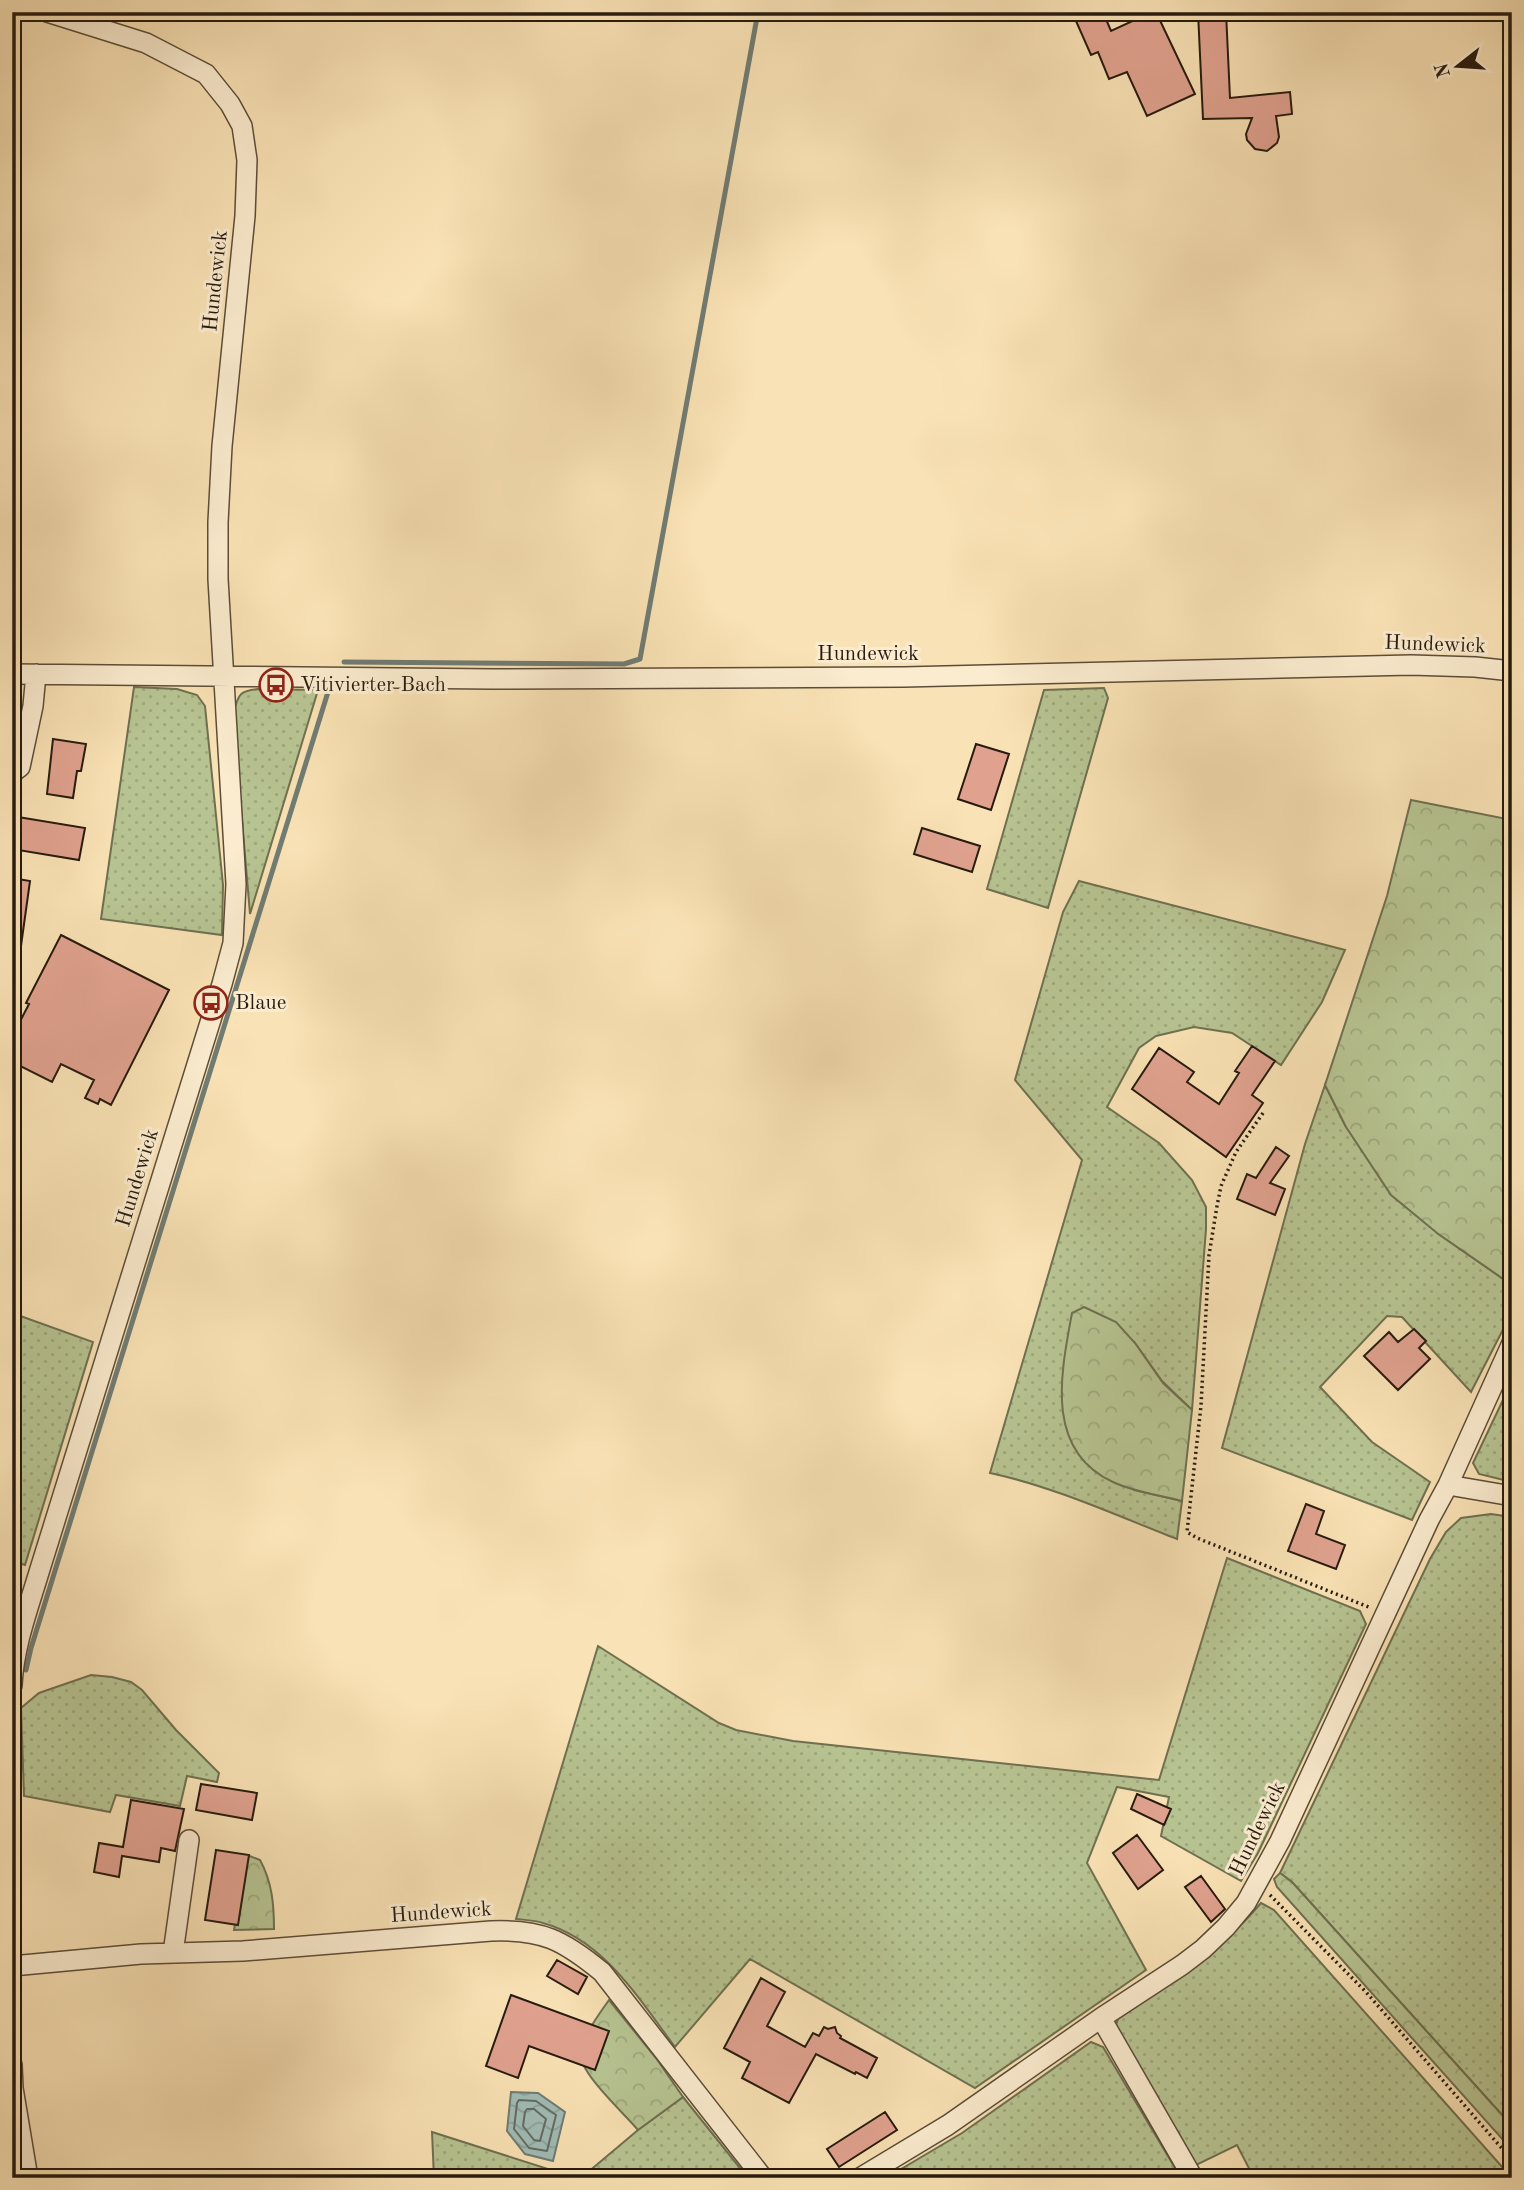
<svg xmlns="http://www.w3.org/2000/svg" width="1524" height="2190" viewBox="0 0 1524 2190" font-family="'Old Standard TT',serif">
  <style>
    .grass { fill: url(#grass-dots); stroke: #6f7050; stroke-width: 2 }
    .forest { fill: url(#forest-crowns); stroke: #6f7050; stroke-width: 2 }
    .water { fill: url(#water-waves); stroke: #707c73; stroke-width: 2 }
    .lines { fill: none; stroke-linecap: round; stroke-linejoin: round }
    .shore { stroke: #646c62; stroke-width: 2 }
    .stream { stroke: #707c73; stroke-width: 5 }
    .building { fill: #e0a28f; stroke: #271b0f; stroke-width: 2 }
    .minor-casing { stroke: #5c4d38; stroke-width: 22 }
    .path { stroke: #271b0f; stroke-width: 3.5; stroke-dasharray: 2 3.5; stroke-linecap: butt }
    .minor { stroke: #fbeccf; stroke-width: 19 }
    .labels { text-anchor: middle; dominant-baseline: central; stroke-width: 6; stroke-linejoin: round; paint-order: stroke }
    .street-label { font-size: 21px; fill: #271b0f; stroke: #fbeccf }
    .poi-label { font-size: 21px; fill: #271b0f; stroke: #fbeccf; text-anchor: start }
  </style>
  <defs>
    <pattern id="grass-dots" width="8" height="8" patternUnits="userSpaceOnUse" patternTransform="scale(1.75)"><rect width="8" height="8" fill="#b7c492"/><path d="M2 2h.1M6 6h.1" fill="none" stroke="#9da87d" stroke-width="1.8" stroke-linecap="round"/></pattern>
    <pattern id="forest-crowns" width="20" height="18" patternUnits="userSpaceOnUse" patternTransform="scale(1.75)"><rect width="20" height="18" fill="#b7c492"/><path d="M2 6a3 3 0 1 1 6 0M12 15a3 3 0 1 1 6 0" fill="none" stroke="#9da87d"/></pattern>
    <pattern id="water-waves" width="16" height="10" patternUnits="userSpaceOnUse" patternTransform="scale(1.75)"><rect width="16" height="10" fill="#a1bcb6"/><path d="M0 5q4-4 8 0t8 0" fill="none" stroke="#8ba19b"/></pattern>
  </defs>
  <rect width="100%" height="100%" fill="#f9e2b5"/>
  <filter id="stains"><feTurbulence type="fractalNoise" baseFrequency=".00286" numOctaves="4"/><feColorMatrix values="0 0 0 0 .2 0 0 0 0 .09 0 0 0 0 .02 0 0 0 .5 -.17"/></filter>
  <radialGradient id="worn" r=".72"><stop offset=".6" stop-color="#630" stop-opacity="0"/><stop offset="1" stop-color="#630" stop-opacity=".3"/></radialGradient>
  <!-- grass -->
  <path class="grass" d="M134,687L177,689L197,695L205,706L223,885L222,935L101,919Z
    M1104,688L1108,698L1048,908L987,889L1044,690Z
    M258,689L318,690L250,914L233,713C239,695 238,691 258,689Z
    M1079,881L1345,950L1322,1002L1281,1065L1232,1033L1194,1027L1156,1036L1139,1048L1107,1107L1159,1143L1192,1180L1206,1207V1229L1192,1410L1162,1381L1135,1343L1134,1490L1182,1501L1177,1539C1118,1516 1052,1486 990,1473L1082,1160L1015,1080L1063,912Z
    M1325,1085L1346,1127L1437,1233L1512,1285V1312L1471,1392L1402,1317L1387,1316L1320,1387L1372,1442L1430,1482L1412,1520L1222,1448L1305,1144Z
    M12,1313L93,1342L25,1565L12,1561Z
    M1512,1381V1482L1479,1474L1473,1463Z
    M1491,1514L1512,1517V2126L1292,1882L1280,1873L1430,1559L1446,1532L1461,1518Z
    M1227,1558L1360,1611L1366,1624L1258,1853L1241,1881L1161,1836L1169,1797L1117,1787L1087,1863L1146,1970L975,2088L750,1959L675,2047C639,1999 604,1940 543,1923C534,1920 525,1920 516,1919L598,1646L719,1723L736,1730L793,1741L1159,1780Z
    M91,1675L112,1677L131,1682L142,1690L176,1730L219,1773L217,1782L187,1776L180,1806L116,1795L110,1812L24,1796L21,1708L39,1693Z
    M1261,1903L1274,1910L1512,2178H1254L1237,2145L1192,2167L1116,2025L1118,2019C1168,1983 1221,1951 1261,1903Z
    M1091,2042L1103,2047L1178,2173L1169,2178H886L962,2133Z
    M683,2097L748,2178H581L638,2130Z
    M432,2132L576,2178H434Z"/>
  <!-- forest -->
  <path class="forest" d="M1411,800L1512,820V1285L1437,1233L1391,1195L1346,1127L1325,1085L1387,896Z
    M1084,1307L1116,1322L1135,1343L1163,1383L1192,1410L1182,1501C1159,1495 1134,1492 1113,1482C1044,1450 1061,1373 1072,1313Z
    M247,1855L260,1860C272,1882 274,1904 274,1929L234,1930Z
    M1280,1873L1292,1882L1512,2126V2150L1277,1887L1274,1879Z
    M609,2000L656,2058L683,2097L638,2130C624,2113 579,2073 580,2052C581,2039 601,2011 609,2000Z"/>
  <!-- water -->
  <path class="water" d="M511,2092L538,2093L565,2112L553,2161L525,2154L507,2131Z"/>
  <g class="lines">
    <!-- shore -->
    <path class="shore" d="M519,2100L536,2101L556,2115L547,2151L529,2148L514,2129L517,2103Z
      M527,2109H534L546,2119L540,2141L534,2140L523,2126L525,2112Z"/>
    <!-- stream -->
    <path class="stream" d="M344,662L624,664L640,659L758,12
      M26,1670L31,1648L328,692"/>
  </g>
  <!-- building -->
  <path class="building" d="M1072,12H1103L1111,31L1152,12H1156L1195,94L1147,116L1127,72L1109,79L1098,52L1091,55Z
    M1198,12H1226L1230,98L1290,92L1292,114L1276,116L1279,137L1277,143L1267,151L1255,149L1247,140L1246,134L1252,118L1203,119Z
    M53,739L86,744L81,771H77L73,798L47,794Z
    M976,744L1009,754L991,810L958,799Z
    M12,816L85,828L79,860L12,849Z
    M922,828L980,846L972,872L914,854Z
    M12,878L30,881L21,946H12Z
    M61,935L169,990L111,1105L100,1099L98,1104L85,1098L94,1080L61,1064L52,1082L12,1062V1037L29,1004L26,1003Z
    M1252,1046L1275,1061L1252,1095L1263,1103L1226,1157L1132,1089L1159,1048L1194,1072L1187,1082L1219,1104L1239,1073L1235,1071Z
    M1276,1147L1289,1156L1270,1183L1285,1189L1275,1215L1237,1199L1247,1174L1256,1178Z
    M1414,1329L1426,1341L1419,1348L1430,1359L1398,1390L1364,1356L1389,1332L1398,1342Z
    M1306,1504L1324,1511L1316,1534L1345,1545L1336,1569L1288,1551Z
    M201,1784L257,1793L252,1820L196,1810Z
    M1137,1794L1171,1809L1164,1825L1131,1809Z
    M131,1800L184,1809L175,1851L161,1848L159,1862L122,1856L119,1877L94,1872L99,1843L123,1847Z
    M1137,1835L1163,1870L1138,1889L1113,1853Z
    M216,1850L249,1855L238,1925L205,1920Z
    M1201,1876L1225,1909L1211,1922L1185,1887Z
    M557,1960L587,1977L578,1994L547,1976Z
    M761,1978L785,1992L767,2026L805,2047L813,2033L819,2036L824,2027L828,2029L835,2027L837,2033L841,2036L840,2038L877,2058L867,2078L856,2072L855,2074L816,2054L789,2103L742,2078L750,2062L724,2048Z
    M511,1995L609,2031L595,2070L529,2046L518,2078L486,2066Z
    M885,2112L897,2130L839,2167L827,2149Z"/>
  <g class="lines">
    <defs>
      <path id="minor" d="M12,674L492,679L904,677L1411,665L1475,667L1512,671
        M12,773L20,767L33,706L36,674
        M1448,1485L1512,1496
        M12,1685C14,1645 29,1606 40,1569L222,984L233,943L236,884L218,579V522L222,446L245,216L247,160L242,126L230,104L206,74L146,43L47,12
        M173,1953L189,1840
        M12,1966L141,1954L243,1951L491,1931C542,1929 563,1940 602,1972L763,2178
        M1101,2018L1193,2178
        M12,2065L13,2088L28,2178
        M860,2178L948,2125L1101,2018L1182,1965L1203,1949L1226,1927L1246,1903L1280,1841L1429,1520L1448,1485L1512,1343"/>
    </defs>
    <!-- minor casing -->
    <use href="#minor" class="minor-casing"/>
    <!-- path -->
    <path class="path" d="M1263,1113L1236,1152L1221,1186L1217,1206L1209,1255L1201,1406L1187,1532L1197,1538L1371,1608
      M1270,1895L1366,1992L1512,2160"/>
    <!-- minor -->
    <use href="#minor" class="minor"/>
  </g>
  <!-- icons -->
  <defs>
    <symbol id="bus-ring" viewBox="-11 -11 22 22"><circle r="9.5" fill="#fbeccf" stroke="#8f2418" stroke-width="1.5"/><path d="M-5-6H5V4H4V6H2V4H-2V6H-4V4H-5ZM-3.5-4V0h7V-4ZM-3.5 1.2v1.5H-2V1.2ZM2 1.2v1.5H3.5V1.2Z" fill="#8f2418"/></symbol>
  </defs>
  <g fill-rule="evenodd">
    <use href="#bus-ring" x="257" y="666" width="38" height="38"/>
    <use href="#bus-ring" x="192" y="984" width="38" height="38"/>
  </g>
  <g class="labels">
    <!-- street labels -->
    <g class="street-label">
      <text transform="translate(216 281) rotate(-84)">Hundewick</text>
      <text transform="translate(1435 645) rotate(2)">Hundewick</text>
      <text x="868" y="654">Hundewick</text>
      <text transform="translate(138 1178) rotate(-73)">Hundewick</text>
      <text transform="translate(1258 1829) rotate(-64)">Hundewick</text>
      <text transform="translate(441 1913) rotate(-4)">Hundewick</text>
    </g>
    <!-- poi labels -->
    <g class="poi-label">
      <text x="300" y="685">Vitivierter Bach</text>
      <text x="235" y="1003">Blaue</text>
    </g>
  </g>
  <!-- margin -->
  <rect width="1524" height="2190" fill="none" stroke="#f9e2b5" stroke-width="42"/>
  <rect x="14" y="14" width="1496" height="2162" fill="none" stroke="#271b0f" stroke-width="3.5"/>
  <rect x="21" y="21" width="1482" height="2148" fill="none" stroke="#271b0f" stroke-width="2"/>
  <!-- north arrow -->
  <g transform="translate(1458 66) rotate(253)" stroke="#fbeccf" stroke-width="5" paint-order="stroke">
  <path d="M0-5L12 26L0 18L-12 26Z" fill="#271b0f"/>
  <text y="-10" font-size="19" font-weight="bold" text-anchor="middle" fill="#271b0f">N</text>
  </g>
  <rect width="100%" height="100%" filter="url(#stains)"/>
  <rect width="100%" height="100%" fill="url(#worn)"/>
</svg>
